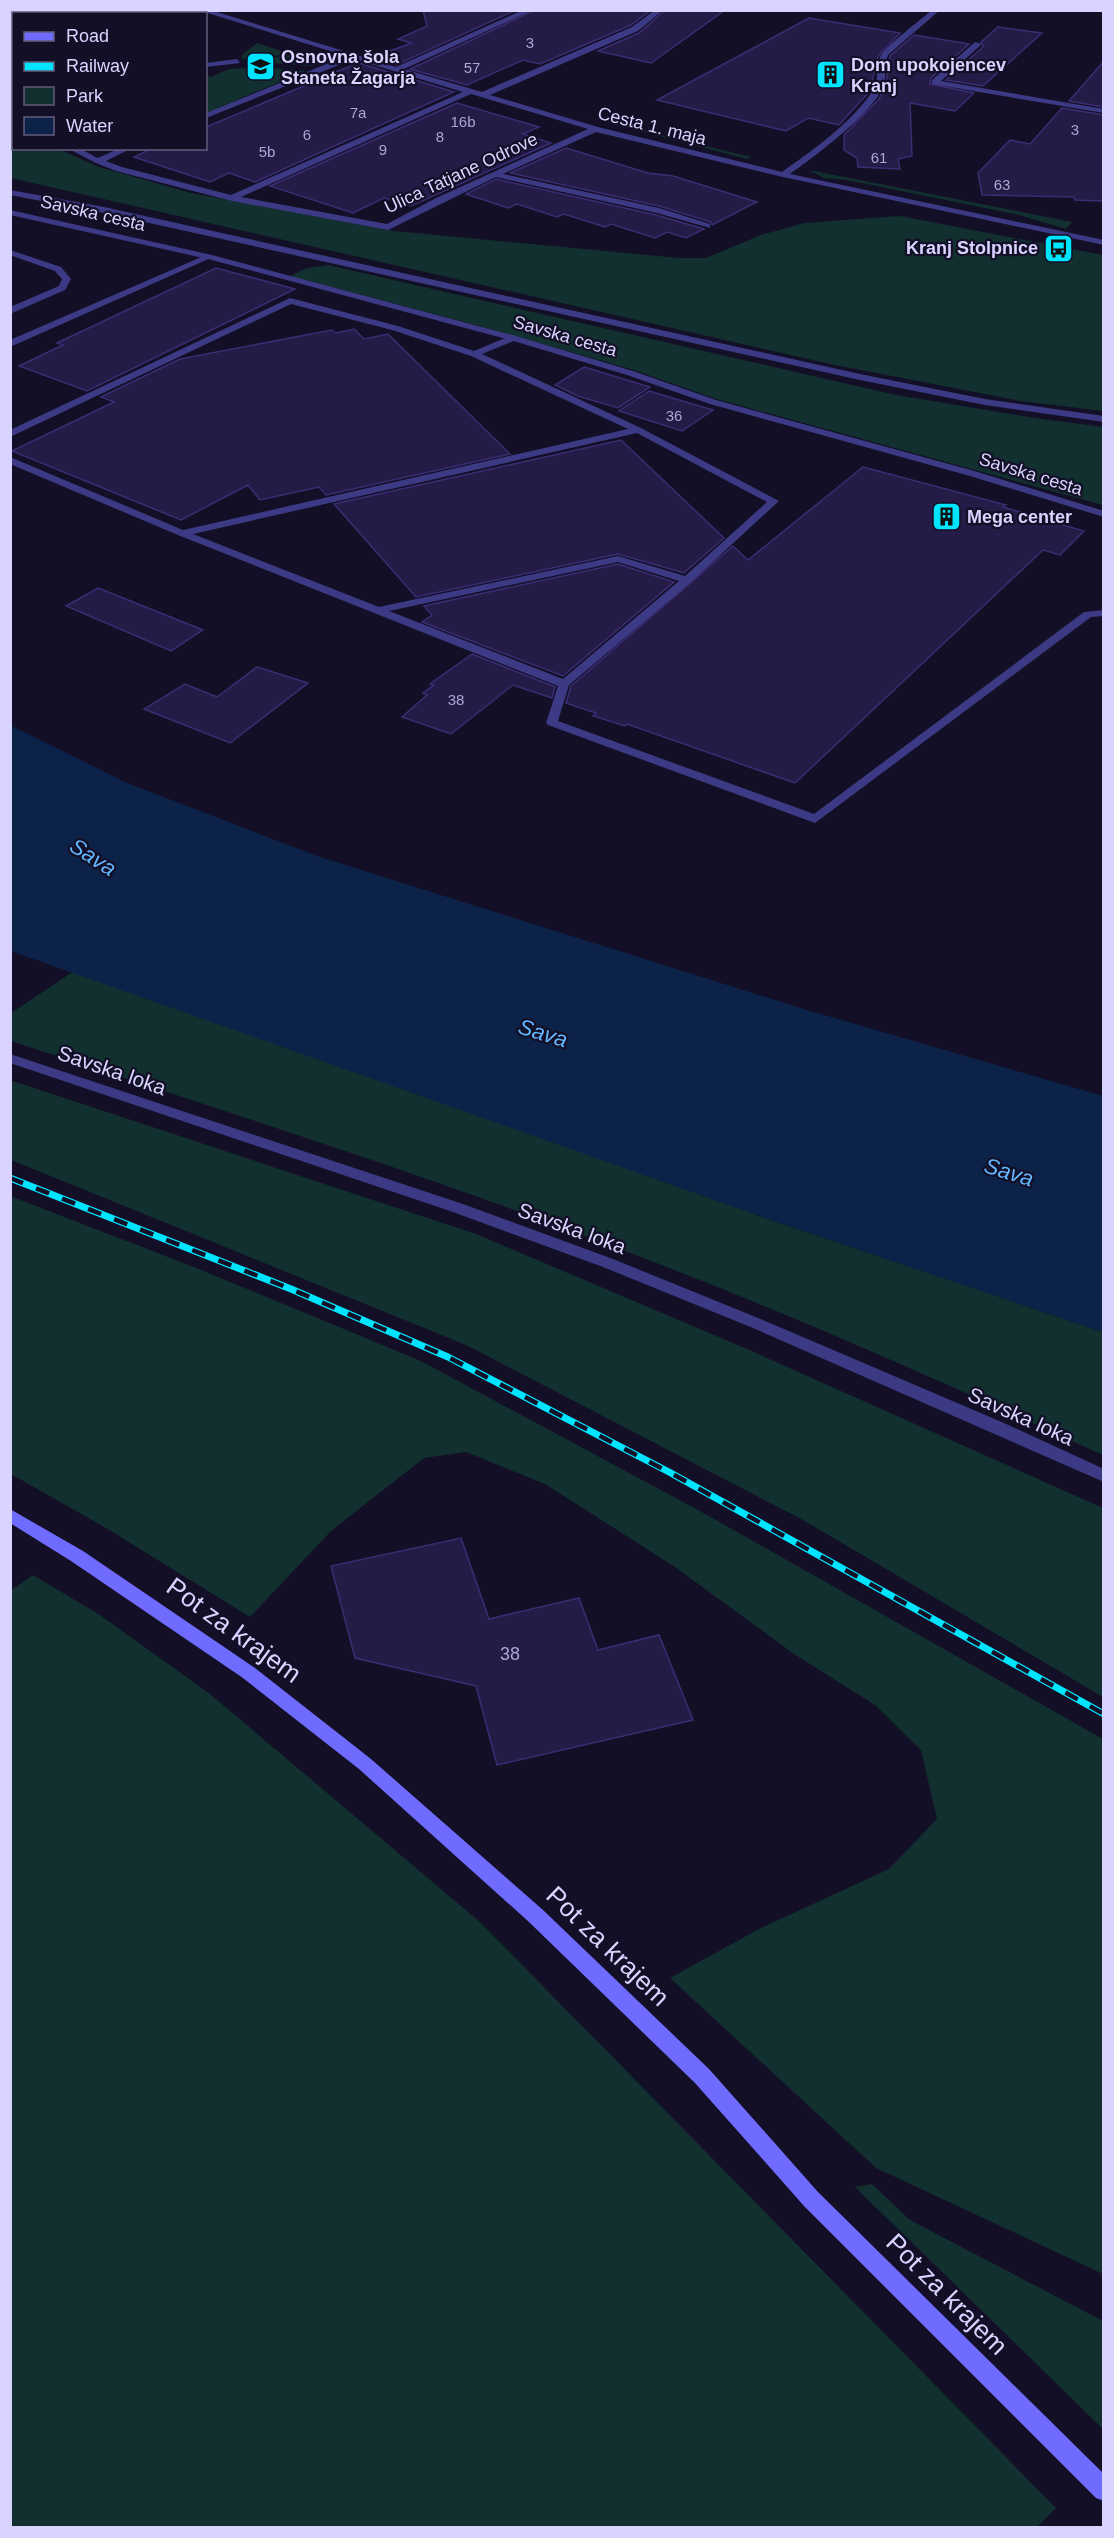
<svg xmlns="http://www.w3.org/2000/svg" width="1114" height="2538" viewBox="0 0 1114 2538" font-family="Helvetica,sans-serif">
  <style>
    .green { fill: #12302f }
    .water { fill: #0c2248 }
    .building { fill: #241b47; stroke: #3b2d73; stroke-width: 1.5 }
    .lines { fill: none; stroke-linecap: round; stroke-linejoin: round }
    .lane { fill: #3d3a85; fill-rule: evenodd }
    .street { fill: #3d3a85; fill-rule: evenodd }
    .secondary { fill: #6f6bff; fill-rule: evenodd }
    .rail-casing { stroke: #00e5ff; stroke-width: 7 }
    .rail { stroke: #130f26; stroke-width: 4.5; stroke-dasharray: 14; stroke-linecap: butt }
    .labels { text-anchor: middle; dominant-baseline: central; stroke-width: 4.5; stroke-linejoin: round; paint-order: stroke }
    .far-number-label { font-size: 15px; fill: #aca6d1 }
    .far-poi-label { font-size: 18px; font-weight: bold; fill: #d9d4ff; stroke: #130f26; text-anchor: start }
    .far-street-label { font-size: 18px; fill: #d9d4ff; stroke: #130f26 }
    .number-label { font-size: 18px; fill: #aca6d1 }
    .street-label { font-size: 21px; fill: #d9d4ff; stroke: #130f26 }
    .water-label { font-size: 22px; font-style: italic; fill: #62b6ff; stroke: #130f26 }
    .near-street-label { font-size: 26px; fill: #d9d4ff; stroke: #130f26 }
  </style>
  <rect width="100%" height="100%" fill="#130f26"/>
  <!-- green -->
  <path class="green" d="M257,43L290,54L241,59L243,54Z
    M304,53L332,61L310,66L248,61Z
    M262,67L306,71L206,113V75L211,77L229,69Z
    M571,113L751,157L747,159Z
    M10,122L13,124L14,148L58,149L99,167L191,193L394,231L679,258H706L761,235L804,223L900,216L1103,255V411L1020,401L830,364L11,178Z
    M809,170L1072,222L1066,229L1019,215L847,180L824,178Z
    M328,265L896,395L1035,418L1103,427V505L716,399L634,370L476,325L290,276L307,268Z
    M74,971L774,1221L1103,1332V1455C962,1391 821,1327 677,1271C458,1185 234,1114 11,1041V1013Z
    M10,1080L476,1234L747,1349L1103,1508V1697L803,1520L466,1345L11,1160Z
    M10,1196L194,1267L421,1361L709,1516L1103,1739V2274L876,2168L670,1978L759,1929L889,1869L937,1819L921,1750L875,1705L794,1654L675,1567L545,1484L466,1452L424,1458L331,1531L250,1617L106,1528L11,1474Z
    M33,1575L100,1615L210,1694L480,1922L1056,2508L1036,2528L11,2527L10,1591Z
    M872,2184L910,2220L1103,2321V2429L855,2187Z"/>
  <!-- water -->
  <path class="water" d="M10,725L125,782L317,856L807,1010L1103,1096V1332L774,1221L11,951Z"/>
  <!-- building -->
  <path class="building" d="M423,10H516L396,65L373,57L412,43L398,39L427,26Z
    M535,10H651L631,25L540,64L523,60L467,85L410,69Z
    M665,10H725L651,63L598,51L639,33Z
    M809,18L900,33L878,56L870,91L839,125L808,118L786,131L657,100Z
    M998,27L1042,33L983,86L946,80L984,46L981,42Z
    M914,35L969,44L931,78L930,84L974,93L955,111L910,103L912,156L898,159L900,169L858,167L857,158L844,150V135L879,99L886,84L890,56Z
    M1104,61V107L1069,101Z
    M359,63L454,92L255,182L229,173L210,182L134,157L153,148H206V127L306,85L303,84Z
    M457,103L539,127L523,134L551,143L411,206L384,198L353,213L270,186Z
    M1062,108L1104,115V201L1075,200L1074,197L982,195L978,173L1010,140L1030,144Z
    M566,148L648,173L673,176L757,202L712,225L711,222L659,206L510,173Z
    M496,179L656,215L704,229L686,238L667,232L655,238L611,224L605,227L564,214L557,217L517,204L508,208L466,194Z
    M216,268L295,289L87,391L19,366L63,345L57,343Z
    M354,329L364,339L388,334L510,454L326,495L319,487L260,500L248,485L181,520L12,451L114,402L101,397L180,359L332,330L336,333Z
    M584,367L650,387L618,408L578,396L555,385Z
    M649,391L713,410L682,431L619,411Z
    M621,440L724,538L684,573L618,554L416,597L334,504Z
    M863,467L1006,505L1003,507L1084,531L1060,555L1043,550L795,783L627,724L625,726L593,716L596,713L566,703L571,686L733,546L748,560Z
    M618,564L674,582L563,676L422,622L432,615L424,606Z
    M98,588L203,630L171,651L66,606Z
    M472,654L555,687L552,698L513,685L451,734L402,717L427,695L423,693L434,685L430,684Z
    M257,667L308,683L230,743L144,709L185,684L217,697Z
    M461,1538L489,1619L579,1598L598,1650L659,1635L693,1720L497,1765L476,1686L355,1658L331,1566Z"/>
  <g class="lines">
    <!-- lane -->
    <path class="lane" d="M10,71H14V75H10Z
      M10,113L14,114V120L10,119Z
      M67,148H79L103,161L96,163Z
      M10,250L61,267L71,279L65,290L10,314V307L59,286L62,279L55,271L10,255Z
      M206,255L213,257L10,347V340Z
      M290,298L398,326L474,351L510,336H516V340L482,354L641,428L779,501L691,582L569,685L558,721L814,814L1084,612L1104,610V616L1091,617L815,823L548,725L546,723L558,686L178,535L10,464V457L183,530L628,429L471,356L392,330L291,304L10,437V430ZM637,433L767,502L685,576L618,556L379,607L193,534ZM618,562L679,581L563,679L389,611Z"/>
    <!-- street -->
    <path class="street" d="M198,10H210L396,67L523,10H533L404,69L482,92L632,27L655,10H663L638,31L490,95L598,127L782,172C813,150 850,124 872,92C880,82 875,68 880,57C885,46 921,20 932,10H940L888,55C884,66 887,77 883,87C872,114 814,157 790,174L1104,240V245L783,177L596,132L503,174L659,208L710,224V228L657,213L496,177L388,230L232,201L116,171L96,163V159L120,148H132L106,161L122,167L231,195L463,92L354,59L206,118V113L346,56ZM471,94L588,129L436,198L387,224L241,197Z
      M975,42L982,44L941,81L1104,109V113L932,84V80Z
      M237,59L240,63L206,67V63Z
      M10,132H14V136H10Z
      M10,190L104,207L860,374L985,399L1104,416V422L985,405L860,380L104,213L10,195Z
      M10,210L212,255L516,336L633,371L716,400L978,472L1104,511V517L970,476L710,404L627,375L510,340L208,259L10,215Z
      M10,1054L463,1204L613,1259L763,1320L1004,1423L1104,1469V1482L753,1328L603,1267L453,1212L10,1063Z"/>
    <!-- secondary -->
    <path class="secondary" d="M10,1509L83,1551L255,1668L371,1759L543,1910L709,2069L818,2192L1104,2474V2501L1096,2498L804,2206L695,2083L529,1922L359,1769L243,1678L71,1561L10,1523Z"/>
    <defs>
      <path id="rail" d="M10,1178L291,1289L448,1357L669,1472L1104,1714"/>
    </defs>
    <!-- rail casing -->
    <use href="#rail" class="rail-casing"/>
    <!-- rail -->
    <use href="#rail" class="rail"/>
  </g>
  <!-- icons -->
  <defs>
    <symbol id="school-square" viewBox="-11 -11 22 22"><rect x="-9" y="-9" width="18" height="18" rx="4" fill="#00e5ff" stroke="#130f26"/><path d="M0-5L7-2L0 1L-7-2ZM-4 1L0 2.5L4 1V4Q0 6-4 4Z" fill="#111"/></symbol>
    <symbol id="building-square" viewBox="-11 -11 22 22"><rect x="-9" y="-9" width="18" height="18" rx="4" fill="#00e5ff" stroke="#130f26"/><path d="M-4-6H4V6H1V3H-1V6H-4ZM-2.5-4.3h1.7v1.8h-1.7ZM.8-4.3h1.7v1.8H.8ZM-2.5-1h1.7V.8h-1.7ZM.8-1h1.7V.8H.8Z" fill="#111"/></symbol>
    <symbol id="bus-square" viewBox="-11 -11 22 22"><rect x="-9" y="-9" width="18" height="18" rx="4" fill="#00e5ff" stroke="#130f26"/><path d="M-5-6H5V4H4V6H2V4H-2V6H-4V4H-5ZM-3.5-4V0h7V-4ZM-3.5 1.2v1.5H-2V1.2ZM2 1.2v1.5H3.5V1.2Z" fill="#111"/></symbol>
  </defs>
  <g fill-rule="evenodd">
    <use href="#school-square" x="244" y="50" width="33" height="33"/>
    <use href="#building-square" x="814" y="58" width="33" height="33"/>
    <use href="#bus-square" x="1042" y="232" width="33" height="33"/>
    <use href="#building-square" x="930" y="500" width="33" height="33"/>
  </g>
  <g class="labels">
    <!-- far-number labels -->
    <g class="far-number-label">
      <text x="530" y="42">3</text>
      <text x="472" y="67">57</text>
      <text x="358" y="112">7a</text>
      <text x="463" y="121">16b</text>
      <text x="1075" y="129">3</text>
      <text x="307" y="134">6</text>
      <text x="440" y="136">8</text>
      <text x="383" y="149">9</text>
      <text x="267" y="151">5b</text>
      <text x="879" y="157">61</text>
      <text x="1002" y="184">63</text>
      <text x="674" y="415">36</text>
      <text x="456" y="699">38</text>
    </g>
    <!-- far-poi labels -->
    <g class="far-poi-label">
      <text x="281" y="57">Osnovna šola<tspan x="281" dy="21">Staneta Žagarja</tspan></text>
      <text x="851" y="65">Dom upokojencev<tspan x="851" dy="21">Kranj</tspan></text>
      <text x="1038" y="248" text-anchor="end">Kranj Stolpnice</text>
      <text x="967" y="517">Mega center</text>
    </g>
    <!-- far-street labels -->
    <g class="far-street-label">
      <text transform="translate(652 126) rotate(14)">Cesta 1. maja</text>
      <text transform="translate(461 173) rotate(-25)">Ulica Tatjane Odrove</text>
      <text transform="translate(93 213) rotate(13)">Savska cesta</text>
      <text transform="translate(565 336) rotate(16)">Savska cesta</text>
      <text transform="translate(1031 474) rotate(17)">Savska cesta</text>
    </g>
    <!-- number labels -->
    <g class="number-label">
      <text x="510" y="1654">38</text>
    </g>
    <!-- street labels -->
    <g class="street-label">
      <text transform="translate(112 1070) rotate(19)">Savska loka</text>
      <text transform="translate(572 1228) rotate(20)">Savska loka</text>
      <text transform="translate(1021 1416) rotate(24)">Savska loka</text>
    </g>
    <!-- water labels -->
    <g class="water-label">
      <text transform="translate(93 857) rotate(33)">Sava</text>
      <text transform="translate(543 1033) rotate(17)">Sava</text>
      <text transform="translate(1009 1172) rotate(17)">Sava</text>
    </g>
    <!-- near-street labels -->
    <g class="near-street-label">
      <text transform="translate(234 1630) rotate(36)">Pot za krajem</text>
      <text transform="translate(608 1946) rotate(44)">Pot za krajem</text>
      <text transform="translate(947 2294) rotate(45)">Pot za krajem</text>
    </g>
  </g>
  <!-- border -->
  <rect width="1114" height="2538" fill="none" stroke="#d9d4ff" stroke-width="24"/>
  <!-- legend -->
  <rect x="12" y="12" width="195" height="138" fill="#130f26" stroke="#625e7d" stroke-width="1.5"/>
  <rect x="24" y="32" width="30" height="9" fill="#6f6bff" stroke="#625e7d" stroke-width="1.5"/>
  <text x="66" y="42" font-size="18" fill="#d9d4ff">Road</text>
  <rect x="24" y="62" width="30" height="9" fill="#00e5ff" stroke="#625e7d" stroke-width="1.5"/>
  <text x="66" y="72" font-size="18" fill="#d9d4ff">Railway</text>
  <rect x="24" y="87" width="30" height="18" fill="#12302f" stroke="#625e7d" stroke-width="1.5"/>
  <text x="66" y="102" font-size="18" fill="#d9d4ff">Park</text>
  <rect x="24" y="117" width="30" height="18" fill="#0c2248" stroke="#625e7d" stroke-width="1.5"/>
  <text x="66" y="132" font-size="18" fill="#d9d4ff">Water</text>
</svg>
